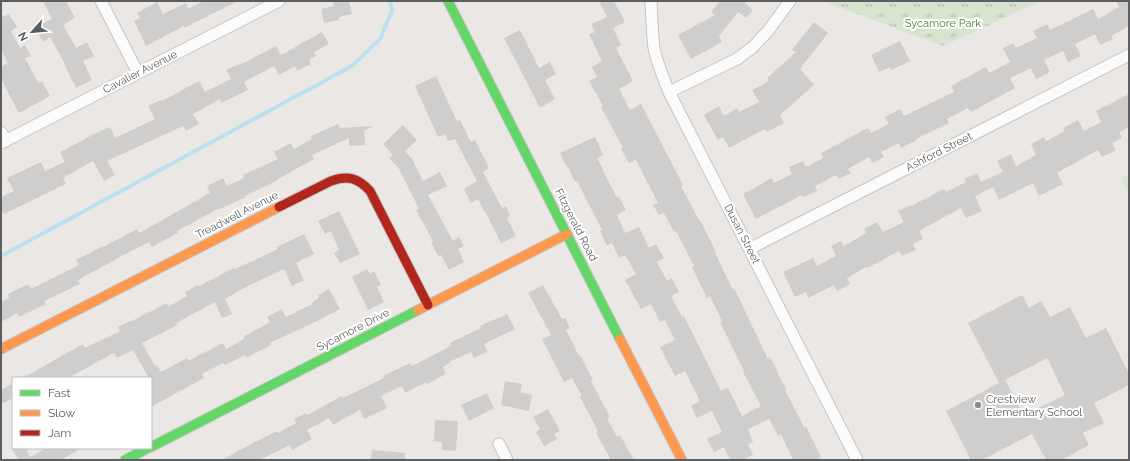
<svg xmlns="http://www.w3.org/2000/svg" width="1130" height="461" viewBox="0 0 1130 461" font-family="Raleway,sans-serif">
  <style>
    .park { fill: url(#park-tufts) }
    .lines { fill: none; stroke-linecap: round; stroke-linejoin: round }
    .stream { stroke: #bae1f1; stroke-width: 4 }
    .building { fill: #d0cecd }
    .street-casing { stroke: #c5c5c5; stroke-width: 13 }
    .fast-casing { stroke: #c5c5c5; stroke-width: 11 }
    .slow-casing { stroke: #c5c5c5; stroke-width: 11 }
    .jam-casing { stroke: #c5c5c5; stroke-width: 11 }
    .street { stroke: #fcfbfb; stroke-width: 11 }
    .fast { stroke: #63d668; stroke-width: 9 }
    .slow { stroke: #ff974d; stroke-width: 9 }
    .jam { stroke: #b3261e; stroke-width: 9 }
    .poi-dot { fill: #8c8e8f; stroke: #fff; stroke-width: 1.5 }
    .labels { text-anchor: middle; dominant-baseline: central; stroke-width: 4; stroke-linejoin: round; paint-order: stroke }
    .park-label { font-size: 11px; fill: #42803b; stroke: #fff }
    .street-label { font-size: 11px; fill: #5a5e61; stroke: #fff }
    .poi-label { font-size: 11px; fill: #5a5e61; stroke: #fff; text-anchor: start }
  </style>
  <defs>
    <pattern id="park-tufts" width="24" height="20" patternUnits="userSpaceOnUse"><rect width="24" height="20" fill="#d6e4d0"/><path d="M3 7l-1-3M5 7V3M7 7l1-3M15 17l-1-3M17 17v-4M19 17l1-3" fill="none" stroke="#b1bcac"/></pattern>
  </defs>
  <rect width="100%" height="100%" fill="#eae7e4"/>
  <!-- park -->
  <path class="park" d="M823,1H1041L943,46Z
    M1129,174V194L1121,178Z"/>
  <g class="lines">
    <!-- stream -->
    <path class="stream" d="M1,256L352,66L380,39L392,11L390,1"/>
  </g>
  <!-- building -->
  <path class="building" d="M43,1H66L75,18L63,25L76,48L87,42L94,56L83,61L92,80L76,88L64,64H65L50,37L43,42L35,28L52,19Z
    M204,1H238L184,28V26L146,46L134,21L140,18L137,13L157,2L163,14L186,3L188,9Z
    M333,1H349L352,14L339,17V20L324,23L321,9L334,6Z
    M599,1H614L625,22L613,28L621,45L616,48L633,81L619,89L630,110L641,104L683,185L681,186L700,222H701L716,252L715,253L733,290H735L768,359L770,357L778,372H777L786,389L785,390L804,427L806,426L821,457L815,460H793L781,434L778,436L769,419L748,429L753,442L748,444L753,455L742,460H730L724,447L714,452L707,439L722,432L712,411L697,418L691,406L700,401L685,371L675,376L660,347L675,340L665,320L660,322L651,304L641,309L625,280L636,274L625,255L619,258L612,243L607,246L600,231L602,230L577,181L575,182L568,167H567L560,153L595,137L603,155L597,158L603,169H602L617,198L619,197L626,210L617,215L625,233L639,227L649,248L656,244L664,258L657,262L667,281L672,278L679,292L671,296L682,317L684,316L721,391L728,388L742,416L761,406L743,372L744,371L720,322L722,321L710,296L707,298L692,267L694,266L676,231L674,232L664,213L659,215L653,205L658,203L636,160L629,163L621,149L623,148L601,107L603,106L589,81L597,77L592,67L602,61L589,34L595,32L591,24L607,17Z
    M720,1H746L745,3L753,10L746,18L738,12L719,36L722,42L691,59L678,35L715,15L711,12Z
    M1116,1H1129V26L1111,36L1113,39L1100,45L1095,34L1075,44L1081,56L1068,62L1063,51L1044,60L1050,72L1036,79L1031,68L1010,78L1015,88L971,112L968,108L947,119L949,123L916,139L917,140L901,148L899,143L881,152L884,157L872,163L869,157L848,169L851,173L839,179L836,175L815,186L817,191L803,197L802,195L756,219L743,194L772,178L774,183L792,174L789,167L803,161L806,167L823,158L821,153L868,128L871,133L889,124L885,117L900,109L904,116L954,92L951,86L986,67L989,73L1010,62L1003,48L1013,43L1016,48L1037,38L1033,31L1047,24L1050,30L1093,9L1098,19L1119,7Z
    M1,13L3,17L9,14L17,27L11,31L20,48L25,45L31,56L25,58L38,83L42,81L50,96L19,113L1,79V67L8,63L1,49Z
    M814,22L828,33L800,69L814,85L780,115L784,123L767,132L765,129L729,148L723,137L718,140L704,115L719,106L724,116L737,108L739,112L759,102L752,90L769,81L767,78L796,52L792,50Z
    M520,30L539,68L550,62L556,74L545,80L555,99L540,108L504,38Z
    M322,32L329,44L314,52L316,56L309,60L311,64L297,71L295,66L279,75L274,66L244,82L248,90L221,103L220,99L193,114L199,124L186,131L183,126L107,161L115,175L104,181L93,161L63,178L66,184L4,214L1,208V197L14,191L7,178L41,162L45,171L65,162L60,152L98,132L110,127L115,138L155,119L148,106L161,100L162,101L199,81L205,92L231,79L226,70L239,64L240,65L276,46L281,55Z
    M900,41L910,61L891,70L890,67L879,72L871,55Z
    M436,76L457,121L460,120L471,142L475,140L489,168L483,172L502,208L506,206L510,216L507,218L516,236L501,243L485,211H484L478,199L471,203L464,189L477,181L455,139L448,141L445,134L438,137L415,86Z
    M1129,94V127L1119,132L1122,138L1112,143L1116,150L1102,157L1098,150L1057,173L1063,184L1039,196L1033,183L999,200L993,187L975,196L982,211L966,218L961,208L919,231L923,239L913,244L916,250L902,256L899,251L867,268L866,267L847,278L850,284L837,291L834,285L808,298L806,292L795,297L783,272L813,258L817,266L836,256L831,246L841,241L844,246L866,233L864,229L877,222L883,232L904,222L898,211L911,205V206L944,189L946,192L966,182L964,179L977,173L981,182L1003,172L997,161L1011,154L1016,166L1036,155L1031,144L1044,137L1046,141L1065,131L1063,128L1078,120L1084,131L1101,122L1096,111Z
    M338,124L340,128L372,126V127L364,131L365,145L349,146V138L312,155L314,159L278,179V180L245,196L246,197L218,210V209L177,231L178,233L152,247L149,242L118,258L78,280L80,284L44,301L46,304L19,317L17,313L1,322V302L9,298L8,294L28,284L31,289L79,265L76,260L103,246V247L137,229L139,233L210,193L207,186L223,178L227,186L244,178L243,175L278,159L274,152L291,143L294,149L312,139L311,136Z
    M403,125L417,140L405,151L412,159L423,181L440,172L447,186L428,195L453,241L459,237L464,246L458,249L464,262L449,270L441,255L438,256L431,242L433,241L416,210L419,209L398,167L389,158L393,155L383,144Z
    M339,211L360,254L340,263L334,253L339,250L331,231L325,234L318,221Z
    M304,234L314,254L296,263L304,280L292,286L284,269L244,288L225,299L232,314L222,318L215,302L176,323L177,325L142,343L155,366L157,365L161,372L187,358L188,361L223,343L226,349L244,339L243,337L270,322L267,317L282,309L286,317L312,304L311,303L319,298L318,295L329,289L340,309L313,323L270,343L271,345L246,358L245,355L225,365L223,363L202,374L204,378L151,407V378H149L133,350L117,358L114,353L68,378H23L83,344L85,348L120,331L118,327L130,321V322L167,303L168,307L187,296L185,292L198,285L199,286L234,268L235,269L278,249L277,247Z
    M367,269L370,274L374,271L381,285L377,287L384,302L368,310L352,277Z
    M543,285L562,319L565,318L570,328L566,330L579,356L580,355L593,380L591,381L610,417L607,418L617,437L620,435L634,460H611L596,433L598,431L580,397L582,396L572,378L564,382L558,370L542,339L551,335L528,293Z
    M1022,295L1029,308L1041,301L1050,317L1070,307L1086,338L1106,328L1129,374V385L1094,403L1104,423L1083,433L1089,445L1062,460H1046L1032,434L982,460H971L946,411L1005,380L1024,415L1065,395L1047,358L999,383L968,323Z
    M507,314L515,329L484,344L488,351L474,358L471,352L449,362L450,363L443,367L446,374L427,384L426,382L405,393L402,386L381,396L387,408L364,419L360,410L333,425L329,418L307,430L312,439L292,450L290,445L259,460H222L251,444L277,431L278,433L296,423L294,419L306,413L307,415L342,396L343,398L384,378L383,376L410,363L412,366L451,346L450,343L481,328L480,326Z
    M505,381L522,384L520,392L532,395L529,411L501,405Z
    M13,383V398L1,404V390Z
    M487,393L494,408L469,421L461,405Z
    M548,409L560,431L554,434L557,439L544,446L536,432L540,429L533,417Z
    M435,420L458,421L456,451L442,450V442L434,441Z
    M12,448H26L30,457L47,448H82L60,460H18Z
    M372,450L405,453V460H371Z"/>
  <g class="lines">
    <defs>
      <path id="street" d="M101,1L138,73
        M651,1C652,17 652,32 654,48C657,63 663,77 669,92L857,460
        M669,92L737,59L753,47L768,31L790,1
        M1,132L6,141
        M1,143L279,1
        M749,249L1129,55
        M499,444L507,460"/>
      <path id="fast" d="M448,1L620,339
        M151,447L418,310
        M125,460L148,448"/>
      <path id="slow" d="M418,310L567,234
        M620,339L682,460
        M1,349L279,207"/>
      <path id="jam" d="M279,207L331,181C348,175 358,178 370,191L428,305"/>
    </defs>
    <!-- street casing -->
    <use href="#street" class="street-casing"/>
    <!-- fast casing -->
    <use href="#fast" class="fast-casing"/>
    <!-- slow casing -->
    <use href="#slow" class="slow-casing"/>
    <!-- jam casing -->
    <use href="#jam" class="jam-casing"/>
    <!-- street -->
    <use href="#street" class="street"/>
    <!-- fast -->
    <use href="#fast" class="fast"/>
    <!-- slow -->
    <use href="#slow" class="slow"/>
    <!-- jam -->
    <use href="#jam" class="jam"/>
  </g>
  <!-- markers -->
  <circle class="poi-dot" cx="978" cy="405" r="4"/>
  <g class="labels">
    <!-- park labels -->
    <g class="park-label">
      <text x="943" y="23">Sycamore Park</text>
    </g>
    <!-- street labels -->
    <g class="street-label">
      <text transform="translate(140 72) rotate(-27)">Cavalier Avenue</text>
      <text transform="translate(939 152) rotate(-27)">Ashford Street</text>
      <text transform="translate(237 215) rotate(-27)">Treadwell Avenue</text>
      <text transform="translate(576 225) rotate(63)">Fitzgerald Road</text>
      <text transform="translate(742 234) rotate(63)">Dusan Street</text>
      <text transform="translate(353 330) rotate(-27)">Sycamore Drive</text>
    </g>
    <!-- poi labels -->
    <g class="poi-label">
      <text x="986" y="399">Crestview<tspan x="986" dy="13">Elementary School</tspan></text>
    </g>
  </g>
  <!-- border -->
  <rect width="1130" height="461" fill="none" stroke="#5a5e61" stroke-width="4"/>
  <!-- legend -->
  <rect x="12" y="377" width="140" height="72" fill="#ffffff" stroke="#bdbfc0"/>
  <rect x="20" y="390" width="20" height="6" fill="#63d668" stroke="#bdbfc0"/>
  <text x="48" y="397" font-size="12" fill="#5a5e61">Fast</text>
  <rect x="20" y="410" width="20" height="6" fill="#ff974d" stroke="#bdbfc0"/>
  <text x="48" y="417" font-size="12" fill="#5a5e61">Slow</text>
  <rect x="20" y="430" width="20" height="6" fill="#b3261e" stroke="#bdbfc0"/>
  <text x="48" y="437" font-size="12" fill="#5a5e61">Jam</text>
  <!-- north arrow -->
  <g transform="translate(32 32) rotate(243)" stroke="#ffffff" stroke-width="3" paint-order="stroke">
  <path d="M0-3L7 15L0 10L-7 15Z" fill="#5a5e61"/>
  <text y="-6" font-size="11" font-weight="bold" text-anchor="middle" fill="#5a5e61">N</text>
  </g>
</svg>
